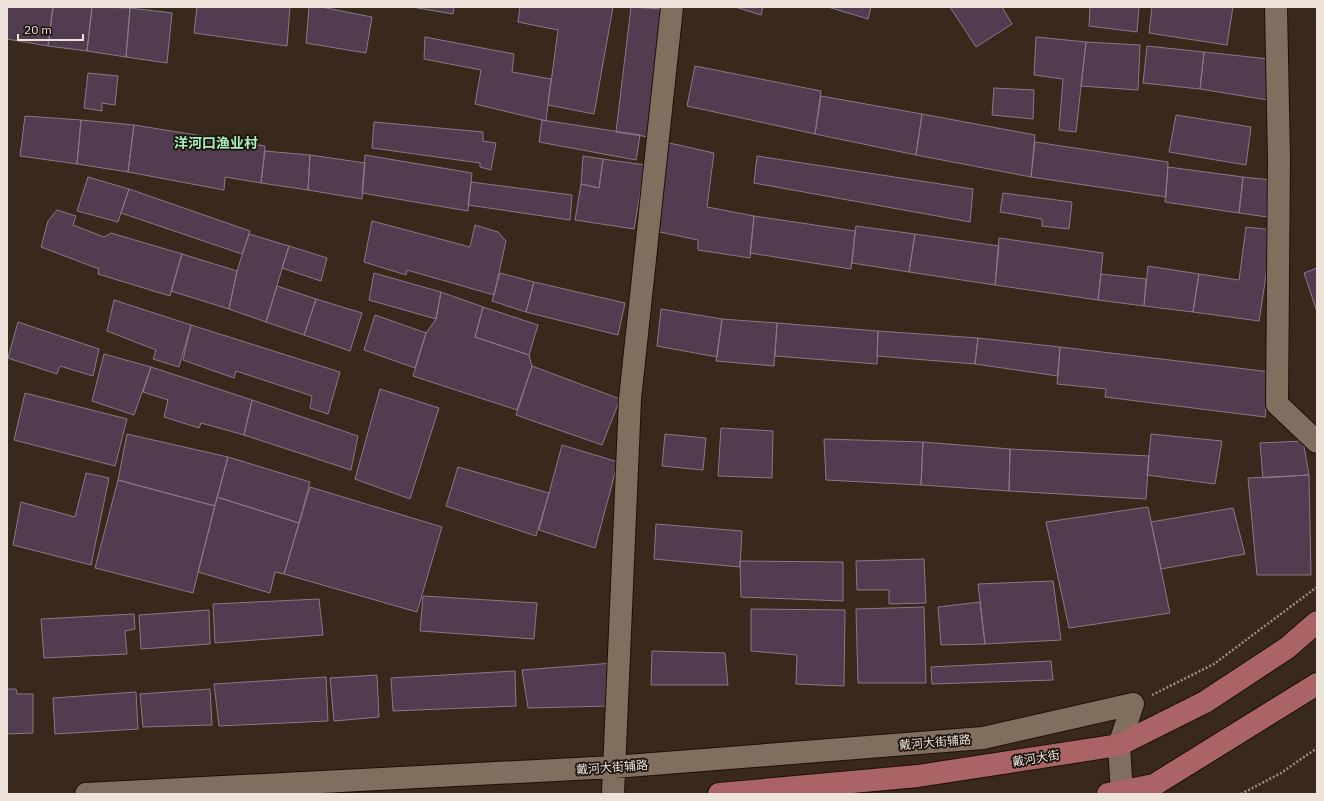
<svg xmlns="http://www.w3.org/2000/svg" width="1324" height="801" viewBox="0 0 1324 801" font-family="'IBM Plex Sans','Noto Sans SC',sans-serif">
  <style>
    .building { fill: #523c4f; stroke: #8a7888 }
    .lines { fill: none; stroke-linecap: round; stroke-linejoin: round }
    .minor-casing { stroke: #1f1106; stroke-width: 24 }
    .major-casing { stroke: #1f1106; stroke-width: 24 }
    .path { stroke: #9a8d83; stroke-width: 2.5; stroke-dasharray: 2 2; stroke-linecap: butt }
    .minor { stroke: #806e5f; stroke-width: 22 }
    .major { stroke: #ab6465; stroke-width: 22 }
    .labels { text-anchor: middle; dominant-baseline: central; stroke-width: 3.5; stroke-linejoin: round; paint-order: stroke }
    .street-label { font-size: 12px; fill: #eee3db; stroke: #1a130e }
    .quarter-label { font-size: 14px; font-weight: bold; fill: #a8efbb; stroke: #1a130e }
  </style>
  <rect width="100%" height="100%" fill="#38291c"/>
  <!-- building -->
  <path class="building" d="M7,7H53L48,46L7,39Z
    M53,7H92L87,51L48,46Z
    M92,7L130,8L126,57L87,51Z
    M197,7H290L287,46L194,33Z
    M309,7H321L372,17L366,53L306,43Z
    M412,7H454L453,14Z
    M520,7H613L594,114L548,105L558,30L518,22Z
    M631,7L663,9L649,137L616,132Z
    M735,7H763L761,15Z
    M828,7H871L868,19Z
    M950,7H1002L1012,24L976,47Z
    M1090,7H1139L1137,32L1089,26Z
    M1152,7H1233L1227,45L1149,33Z
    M130,8L172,13L167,63L126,57Z
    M425,37L514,54L512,72L551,79L546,121L475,104L481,70L424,59Z
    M1036,37L1086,42L1076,132L1059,130L1063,79L1034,75Z
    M1086,42L1140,45L1138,90L1081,86Z
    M1147,46L1204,52L1200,89L1143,83Z
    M1204,52L1269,59L1268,100L1200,89Z
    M695,66L821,91L815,134L687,106Z
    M88,73L118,76L115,105L102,103V111L84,108Z
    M994,88L1034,90L1033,119L992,115Z
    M821,96L922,114L916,155L815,134Z
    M922,114L1035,135L1031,177L916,155Z
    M1176,115L1251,127L1246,165L1169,152Z
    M25,116L81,120L77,164L20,156Z
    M81,120L134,125L128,172L77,164Z
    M542,120L640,135L636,160L539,142Z
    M374,122L483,132V141L496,143L491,170L480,167V163L372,148Z
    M134,125L265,146L261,183L225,177L224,190L128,172Z
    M665,142L714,153L707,207L754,216L750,258L698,250V240L655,231Z
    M1035,142L1168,162L1166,197L1031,177Z
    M265,151L310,155L308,190L261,183Z
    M310,155L365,163L362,199L308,190Z
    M365,155L472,173L468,211L362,193Z
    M583,156L603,159L599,188L581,184Z
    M757,156L973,189L970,222L754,183Z
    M603,159L645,165L634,229L575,220L581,184L599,188Z
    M1168,167L1243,177L1239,213L1165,202Z
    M88,177L129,189L118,222L77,211Z
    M1243,177L1271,180L1267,217L1239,213Z
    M471,182L572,195L570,220L468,205Z
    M129,189L250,231L242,254L121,213Z
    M1003,193L1072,202L1069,229L1042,226V219L1000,212Z
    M57,210L76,216L73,225L104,237L111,233L182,254L170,296L98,274L99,269L41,247L48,221Z
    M754,216L855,231L851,269L750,253Z
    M372,221L470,247L475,225L498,232L506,241L494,295L407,270L406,275L364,262Z
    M856,226L915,234L909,272L852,263Z
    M1246,227L1273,230L1259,321L1193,312L1199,274L1239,280Z
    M249,234L289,246L266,322L229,309L237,271Z
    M915,234L999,246L995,285L909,272Z
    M999,238L1103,253L1098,300L995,285Z
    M289,246L327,258L321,281L282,268Z
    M182,254L237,271L229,309L171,291Z
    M1148,266L1199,274L1193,312L1144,306Z
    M1317,268V312L1304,273Z
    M374,273L441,292L436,319L369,300Z
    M500,273L534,282L526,312L492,301Z
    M1101,274L1146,279L1144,306L1098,300Z
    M534,282L625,303L618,335L526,312Z
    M277,286L316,299L304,335L266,322Z
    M441,292L483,307L475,337L529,355L532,366L517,410L413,376L426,333L436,319Z
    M316,299L362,313L350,351L304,335Z
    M114,300L191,325L179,367L153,359L156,350L107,331Z
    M483,307L538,325L529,355L475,337Z
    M661,309L722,319L717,357L657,346Z
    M375,315L426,333L415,368L364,350Z
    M722,319L777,323L774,366L716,361Z
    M18,322L99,349L93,376L60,366L57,374L8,358Z
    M777,323L878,331L877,364L775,356Z
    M191,325L340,372L328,414L310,408L312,396L236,371L234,378L183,360Z
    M878,331L978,338L975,364L877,356Z
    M978,338L1060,347L1058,376L975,364Z
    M1060,347L1271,372L1265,417L1105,397L1106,389L1057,384Z
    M104,354L151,367L134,415L92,401Z
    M532,366L620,399L602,445L516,415Z
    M151,367L252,400L244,435L201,423L199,428L164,417L168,400L143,392Z
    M380,389L439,408L410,499L355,479Z
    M25,393L127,419L115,466L14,440Z
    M252,400L358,436L351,470L244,435Z
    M721,428L773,431L772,478L718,476Z
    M127,434L228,457L215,506L118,480Z
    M665,434L706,438L703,470L662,466Z
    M1151,434L1222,441L1215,484L1147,475Z
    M824,439L923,442L921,485L826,480Z
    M1303,441L1309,475L1263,478L1260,443Z
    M923,442L1010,449L1009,491L921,485Z
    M562,445L618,462L595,548L539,530Z
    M1010,449L1149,456L1146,499L1009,491Z
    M228,457L310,482L299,523L217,497Z
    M458,467L549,493L536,536L446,506Z
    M86,473L109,478L91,565L13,545L21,502L75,517Z
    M1309,475L1311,575H1257L1248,478Z
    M118,480L215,506L193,593L95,568Z
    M310,487L442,527L417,612L284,574Z
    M217,497L299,523L284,574L275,572L270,593L198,572Z
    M1148,507L1170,613L1069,628L1046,522Z
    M1233,508L1245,554L1161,569L1151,522Z
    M656,524L742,531L740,567L654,559Z
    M924,559L926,603L889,604V590H857L856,561Z
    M740,561L843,562V601L741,597Z
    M1053,581L1061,640L985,644L978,584Z
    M423,596L537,603L534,639L420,631Z
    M319,599L323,635L215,643L213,604Z
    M980,602L985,644L941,645L938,607Z
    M924,607L926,683H858L856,609Z
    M751,609L845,610L844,686L796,684L797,655L751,651Z
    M209,610L210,644L141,649L139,615Z
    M134,614L135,629L125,631L127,654L44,658L41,619Z
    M652,651L725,653L728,685H651Z
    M1051,661L1053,680L932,684L931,667Z
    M613,663L610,706L528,708L522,670Z
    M515,671L516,706L393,711L391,678Z
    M377,675L379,717L334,721L330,678Z
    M326,677L328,721L219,726L214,684Z
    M7,689H16L17,694H33V733L7,734Z
    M210,689L212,725L143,727L140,694Z
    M136,692L138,729L55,734L53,698Z"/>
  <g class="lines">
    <defs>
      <path id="minor" d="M1276,7L1279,159L1277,404L1317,442
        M86,794L614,767L983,738L1133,704
        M613,794L630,399L672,7
        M1122,794L1119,745L1133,704"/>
      <path id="major" d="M719,794L918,776L1119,745L1205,702L1287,648L1317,622
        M1108,794L1154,785L1317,684"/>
    </defs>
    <!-- minor casing -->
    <use href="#minor" class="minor-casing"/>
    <!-- major casing -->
    <use href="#major" class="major-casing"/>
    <!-- path -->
    <path class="path" d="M1152,695L1214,664L1317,587
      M1241,794L1281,773L1317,748"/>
    <!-- minor -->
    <use href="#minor" class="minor"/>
    <!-- major -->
    <use href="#major" class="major"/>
  </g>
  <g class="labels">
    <!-- street labels -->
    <g class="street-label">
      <text transform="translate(935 742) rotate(-5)">戴河大街辅路</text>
      <text transform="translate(1036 758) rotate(-9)">戴河大街</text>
      <text transform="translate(612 767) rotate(-4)">戴河大街辅路</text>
    </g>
    <!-- quarter labels -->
    <g class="quarter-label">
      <text x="216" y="143">洋河口渔业村</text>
    </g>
  </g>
  <!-- border -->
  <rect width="1324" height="801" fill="none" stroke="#eee3db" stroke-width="16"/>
  <!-- scale -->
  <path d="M18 34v6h65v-6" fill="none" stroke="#eee3db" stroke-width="2"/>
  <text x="24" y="34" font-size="12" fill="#eee3db" stroke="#1a130e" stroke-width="3" paint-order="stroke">20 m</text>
</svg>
